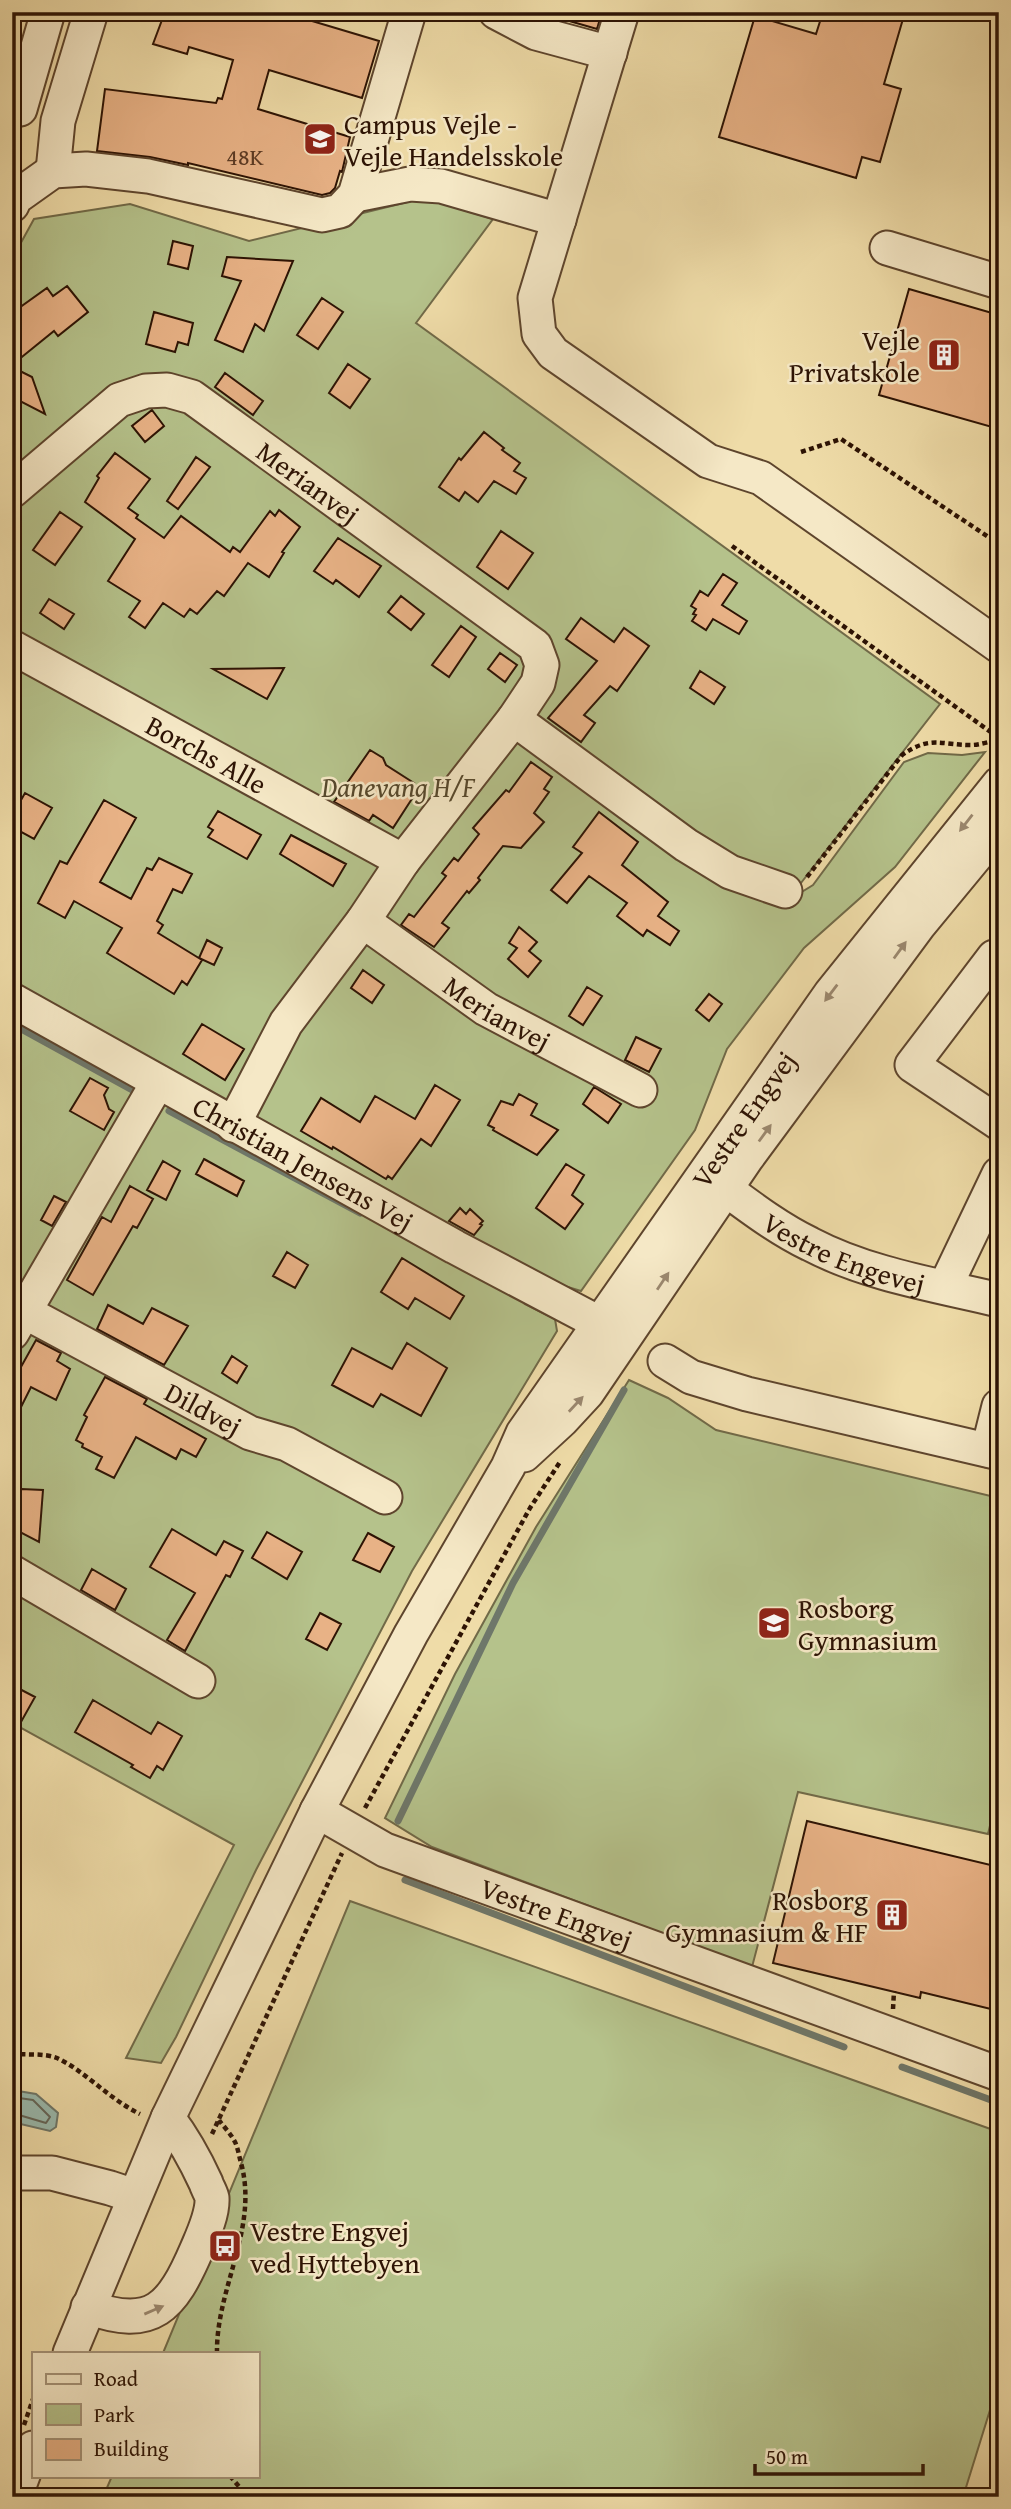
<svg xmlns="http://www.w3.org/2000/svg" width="1011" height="2509" viewBox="0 0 1011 2509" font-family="'Gentium Book Plus',serif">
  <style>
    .green { fill: #b5c28b; stroke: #716a48; stroke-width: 2 }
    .water { fill: #9abaae; stroke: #6e776a; stroke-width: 2 }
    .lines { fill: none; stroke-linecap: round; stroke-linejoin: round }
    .shore { stroke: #646659; stroke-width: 2 }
    .stream { stroke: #6e776a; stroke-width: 7 }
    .building { fill: #e8b286; stroke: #2d1304; stroke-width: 2 }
    .minor-casing { stroke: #5e452d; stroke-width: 37 }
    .path { stroke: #2d1304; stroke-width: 4.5; stroke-dasharray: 5 3.5; stroke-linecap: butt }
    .minor { stroke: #f5e8c6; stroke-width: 33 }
    .oneway { fill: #9b886f }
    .labels { text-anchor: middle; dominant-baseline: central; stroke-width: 5; stroke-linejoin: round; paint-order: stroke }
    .number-label { font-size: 24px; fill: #5c3b24 }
    .poi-label { font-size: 28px; fill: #2d1304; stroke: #f5e8c6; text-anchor: start }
    .street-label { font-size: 28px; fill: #2d1304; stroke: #f5e8c6 }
    .park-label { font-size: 28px; font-style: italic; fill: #56482c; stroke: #f5e8c6 }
  </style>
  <rect width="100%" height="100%" fill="#efdca8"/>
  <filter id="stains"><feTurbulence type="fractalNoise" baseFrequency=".00286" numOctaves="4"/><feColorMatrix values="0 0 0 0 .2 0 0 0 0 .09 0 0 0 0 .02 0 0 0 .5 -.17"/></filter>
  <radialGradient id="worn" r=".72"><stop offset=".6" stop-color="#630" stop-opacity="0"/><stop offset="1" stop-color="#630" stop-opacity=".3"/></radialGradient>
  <!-- green -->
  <path class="green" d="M424,198L493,219L416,323L940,704L787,901L813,885L904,762L928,753L962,755L985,752L895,867L804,948L727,1049L695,1130L581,1291L538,1278L525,1304L555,1319L557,1331L412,1571L256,1870L176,2037L161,2063L126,2058L234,1845L12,1723V259L34,219L130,204L249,241Z
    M629,1380L668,1398L716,1430L999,1498V1788L988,1834L798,1792L752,1967L432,1847L385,1818L455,1674L536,1527Z
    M350,1901L999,2132V2381L963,2497H103L112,2476H257V2353H163Z"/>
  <!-- water -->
  <path class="water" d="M12,2090L36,2094L58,2113L56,2127L50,2131L12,2122Z"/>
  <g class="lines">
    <!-- shore -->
    <path class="shore" d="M12,2097L33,2100L50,2117L46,2123L19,2115H12"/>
    <!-- stream -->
    <path class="stream" d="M12,1024L134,1091
      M169,1111L360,1213
      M398,1821L513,1583L624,1390
      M405,1880L844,2047
      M902,2067L999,2103"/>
  </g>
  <!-- building -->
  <path class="building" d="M165,12H282L379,41L362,98L269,70L258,109L350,137L342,172L340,171L335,188L330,193L322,195L188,163V165L150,157L97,151L105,89L216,103L218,98L222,99L233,60L189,47L187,54L153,44Z
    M538,12H602L597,29Z
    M823,12H905L884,84L901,89L880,162L862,157L856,178L719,137L755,16L816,34Z
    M173,241L193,246L188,269L168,264Z
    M227,257L293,261L264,331L255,324L243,352L215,340L241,281L222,276Z
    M67,286L88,312L58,336L54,331L12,365V313L47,288L53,296Z
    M909,289L999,315V429L879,395Z
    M322,298L343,312L318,349L297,335Z
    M154,312L193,323L188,345L178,342L175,352L146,344Z
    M348,364L370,379L350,408L329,393Z
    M12,367L32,377L45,414L12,397Z
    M225,373L263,401L253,415L215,387Z
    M152,410L164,426L145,442L132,426Z
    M484,432L504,448L502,450L520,463L514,471L526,478L516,494L494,481L478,502L465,492L459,501L439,487L459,458L461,460Z
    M115,453L150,479L128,508L138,515L136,518L164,538L181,516L230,552L233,547L240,552L270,511L275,516L279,510L300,527L282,552L284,553L269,577L248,563L224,596L217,591L197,614L190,609L184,617L163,603L145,628L129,617L140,601L108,581L135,539L85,502L99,478L97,476Z
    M196,457L210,467L178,509L167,501Z
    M60,512L82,527L55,565L33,550Z
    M501,531L533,553L508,589L477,567Z
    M338,538L381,566L359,597L336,580L333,584L314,571Z
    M723,574L737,583L722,605L747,621L739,634L713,619L706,630L692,621L696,615L693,614L696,609L691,606L700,591L708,596Z
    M401,596L424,614L411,630L388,612Z
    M49,599L74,614L64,629L40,613Z
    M581,618L614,642L624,628L649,646L617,691L610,686L584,715L595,723L581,742L548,718L597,661L566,639Z
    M461,626L476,637L449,677L432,665Z
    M500,653L517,665L505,682L488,669Z
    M284,668L267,699L213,669Z
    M700,671L725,687L714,704L690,688Z
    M370,750L383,758L386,765L414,783L411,788L417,791L393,828L373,815L369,821L334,802Z
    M531,762L552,777L544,789L549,792L534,813L544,822L521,848L503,846L478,878L480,880L469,893L467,891L442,923L449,928L434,947L401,925L409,914L414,917L446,876L442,873L454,858L458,861L479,834L473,828L506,790L509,792Z
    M25,793L52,808L34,839L12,827V816Z
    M104,800L136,818L100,882L131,899L147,868L152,870L159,858L192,874L182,893L173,889L157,921L163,925L158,933L202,960L187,985L182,981L174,994L107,953L122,928L74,901L65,918L38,903L60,861L67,864Z
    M218,811L261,835L247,859L208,837L213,830L208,827Z
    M599,812L638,842L622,865L668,902L658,916L679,931L670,945L647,930L643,936L617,916L627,903L589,876L567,903L551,890L582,853L573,847Z
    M291,835L346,864L333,886L280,854Z
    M519,927L537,942L529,951L541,961L528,977L508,959L517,948L509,943Z
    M207,940L222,948L214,965L199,958Z
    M363,970L384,985L372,1003L351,988Z
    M587,987L602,996L583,1025L569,1016Z
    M709,994L722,1004L709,1021L696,1010Z
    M202,1024L244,1049L225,1080L183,1054Z
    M636,1037L661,1049L649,1072L625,1060Z
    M90,1078L108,1088L104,1095L109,1109L114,1112L104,1130L70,1111Z
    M435,1085L460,1100L431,1146L421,1139L392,1179L388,1176L386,1179L333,1147L332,1149L301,1131L321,1098L360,1122L375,1096L415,1119Z
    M594,1087L621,1104L608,1123L583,1104Z
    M519,1094L537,1104L531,1115L558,1130L537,1155L493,1130L494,1128L488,1125L501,1101L513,1105Z
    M204,1159L244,1181L237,1196L196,1174Z
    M163,1161L180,1171L166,1200L147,1190Z
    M566,1164L584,1175L572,1195L583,1204L565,1229L536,1208Z
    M130,1186L153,1199L137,1228L133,1226L93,1295L67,1280L102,1217L111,1222Z
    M54,1196L66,1202L52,1226L41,1220Z
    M460,1208L466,1214L470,1209L483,1221L480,1224L482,1225L474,1235L449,1221Z
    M287,1252L308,1265L295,1288L273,1276Z
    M402,1258L464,1296L450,1319L415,1298L408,1309L381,1292Z
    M108,1305L143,1324L152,1308L188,1326L164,1365L97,1329Z
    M36,1340L61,1353L57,1361L70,1369L56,1400L31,1387L12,1425V1383Z
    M407,1343L447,1368L421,1416L381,1394L373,1407L332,1385L352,1348L392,1369Z
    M232,1356L247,1366L237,1383L222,1373Z
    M105,1377L147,1399L144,1404L206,1439L196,1457L181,1449L176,1459L136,1437L114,1478L96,1469L102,1457L82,1447L83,1444L76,1440L87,1417L84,1415Z
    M21,1489L43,1490L39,1542L12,1528V1501L21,1505Z
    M172,1529L216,1555L224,1541L243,1551L230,1577L226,1575L185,1651L167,1640L195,1593L150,1567Z
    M267,1532L302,1552L287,1579L252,1558Z
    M368,1533L394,1547L380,1572L353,1560Z
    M92,1569L126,1589L115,1610L81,1590Z
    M320,1613L341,1624L327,1650L306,1639Z
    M12,1685L35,1697L12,1738Z
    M93,1700L151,1734L158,1722L182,1736L163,1770L157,1766L150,1778L131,1767L133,1765L75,1732Z
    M807,1821L999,1867V2011L921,1992L920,1998L773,1963Z"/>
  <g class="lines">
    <defs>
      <g id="minor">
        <path d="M496,12L536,33L610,53"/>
        <path d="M622,12L535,298L539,334L553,353L708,461L761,478L999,646"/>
        <path d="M20,109L48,12"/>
        <path d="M53,171L58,121L91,12"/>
        <path d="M355,195L410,184L441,186L559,220"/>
        <path d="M12,205L15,198L53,171L86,169L148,176L322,215L340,211L355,195L409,12"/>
        <path d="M887,248L999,282"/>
        <path id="s1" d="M12,491L119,400L146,391L167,390L192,397L535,646L542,665L538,683L514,719L403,861L363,921L286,1023L233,1125"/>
        <path id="s2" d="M12,647L403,861"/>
        <path d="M514,719L686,845L730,872L785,891"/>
        <path id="s3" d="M363,921L486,1009L640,1090"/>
        <path d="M994,957L912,1065L999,1123"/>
        <path id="s4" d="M12,1000L455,1247L618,1333"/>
        <path id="s5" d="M708,1176C741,1200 773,1226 810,1244C867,1274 936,1285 999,1300"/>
        <path d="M945,1287L999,1174"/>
        <path id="s6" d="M25,1312L250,1433L287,1444L385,1497"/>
        <path d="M12,1333L158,1082"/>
        <path d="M665,1361L691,1377L747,1394L999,1453"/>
        <path d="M988,1450L999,1406"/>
        <path d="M524,1455L562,1420L587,1393L746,1159L919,925L999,828"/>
        <path d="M12,1572L198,1681"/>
        <path id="s7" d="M317,1811L385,1850L999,2074"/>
        <path d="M12,2173H52L110,2188L134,2196"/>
        <path d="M88,2307C153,2331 172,2307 197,2249C203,2235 213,2214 212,2198C211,2193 207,2187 206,2183C195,2159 184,2139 168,2118"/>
        <path id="s8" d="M70,2353L168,2118L317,1811L411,1634L508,1467L523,1433L831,993L999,784"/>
        <path d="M15,2497L33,2448"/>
      </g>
    </defs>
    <!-- minor casing -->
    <use href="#minor" class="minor-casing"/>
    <!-- path -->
    <path class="path" d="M801,452L841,439L999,544
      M732,546L999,738
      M807,877L902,755C931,735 940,745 971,745C980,745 990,741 999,740
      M365,1808L530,1508L560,1462
      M893,2009L894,1991
      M12,2054C25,2055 45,2053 57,2058C85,2071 109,2099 140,2114
      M212,2134L342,1853
      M217,2353C216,2288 259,2228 241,2163C239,2156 238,2148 235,2142C231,2134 224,2127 219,2120
      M24,2425L33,2399
      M230,2476L248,2497"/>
    <!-- minor -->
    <use href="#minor" class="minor"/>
  </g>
  <!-- one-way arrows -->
  <defs><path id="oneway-solid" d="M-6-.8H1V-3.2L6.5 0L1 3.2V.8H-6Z" transform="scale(1.75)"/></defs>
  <g class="oneway">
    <use href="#oneway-solid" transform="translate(966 823) rotate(128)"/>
    <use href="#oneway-solid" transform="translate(900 950) rotate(-54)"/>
    <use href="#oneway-solid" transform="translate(831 993) rotate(127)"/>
    <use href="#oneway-solid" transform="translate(765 1133) rotate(-54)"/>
    <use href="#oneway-solid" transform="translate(663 1281) rotate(-56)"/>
    <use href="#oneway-solid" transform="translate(576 1404) rotate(-47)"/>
    <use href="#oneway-solid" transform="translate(154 2310) rotate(-23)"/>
  </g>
  <!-- icons -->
  <defs>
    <symbol id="school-square" viewBox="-11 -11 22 22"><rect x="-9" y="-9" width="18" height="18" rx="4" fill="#8f2418" stroke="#f5e8c6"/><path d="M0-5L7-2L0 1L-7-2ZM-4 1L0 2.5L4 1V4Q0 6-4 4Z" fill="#fff"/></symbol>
    <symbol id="building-square" viewBox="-11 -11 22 22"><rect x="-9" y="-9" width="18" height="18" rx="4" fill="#8f2418" stroke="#f5e8c6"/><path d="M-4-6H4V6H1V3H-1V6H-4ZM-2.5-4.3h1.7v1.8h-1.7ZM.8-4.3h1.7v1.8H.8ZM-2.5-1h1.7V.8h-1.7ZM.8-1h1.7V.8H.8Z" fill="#fff"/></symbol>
    <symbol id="bus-square" viewBox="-11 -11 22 22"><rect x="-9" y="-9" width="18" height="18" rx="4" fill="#8f2418" stroke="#f5e8c6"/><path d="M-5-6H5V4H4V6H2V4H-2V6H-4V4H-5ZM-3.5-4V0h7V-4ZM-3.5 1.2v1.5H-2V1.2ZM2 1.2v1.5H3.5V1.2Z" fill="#fff"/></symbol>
  </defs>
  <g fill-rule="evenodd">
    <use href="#school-square" x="301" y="120" width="38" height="38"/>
    <use href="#building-square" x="925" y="336" width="38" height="38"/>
    <use href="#school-square" x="755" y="1604" width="38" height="38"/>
    <use href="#building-square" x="873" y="1896" width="38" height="38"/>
    <use href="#bus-square" x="206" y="2227" width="38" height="38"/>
  </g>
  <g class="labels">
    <!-- number labels -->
    <g class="number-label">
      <text x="245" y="156">48K</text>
    </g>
    <!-- poi labels -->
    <g class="poi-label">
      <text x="344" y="123">Campus Vejle -<tspan x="344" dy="32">Vejle Handelsskole</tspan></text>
      <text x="920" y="339" text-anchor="end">Vejle<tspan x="920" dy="32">Privatskole</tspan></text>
      <text x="798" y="1607">Rosborg<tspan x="798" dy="32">Gymnasium</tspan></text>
      <text x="868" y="1899" text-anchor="end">Rosborg<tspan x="868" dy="32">Gymnasium &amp; HF</tspan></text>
      <text x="250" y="2230">Vestre Engvej<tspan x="250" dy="32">ved Hyttebyen</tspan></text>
    </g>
    <!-- street labels -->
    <g class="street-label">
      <text stroke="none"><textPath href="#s1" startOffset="360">Merianvej</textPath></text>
      <text stroke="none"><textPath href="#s2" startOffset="222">Borchs Alle</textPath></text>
      <text stroke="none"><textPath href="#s3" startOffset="163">Merianvej</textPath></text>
      <text stroke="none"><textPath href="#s8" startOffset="1410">Vestre Engvej</textPath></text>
      <text stroke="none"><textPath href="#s4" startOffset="334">Christian Jensens Vej</textPath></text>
      <text stroke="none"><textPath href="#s5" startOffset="158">Vestre Engevej</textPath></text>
      <text stroke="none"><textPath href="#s6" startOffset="203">Dildvej</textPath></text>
      <text stroke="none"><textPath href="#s7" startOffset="261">Vestre Engvej</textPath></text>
    </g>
    <!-- park labels -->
    <g class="park-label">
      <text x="398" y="786">Danevang H/F</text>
    </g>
  </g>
  <!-- margin -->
  <rect width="1011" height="2509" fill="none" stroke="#efdca8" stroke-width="42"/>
  <rect x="14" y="14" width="983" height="2481" fill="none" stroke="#2d1304" stroke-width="3.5"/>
  <rect x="21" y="21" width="969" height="2467" fill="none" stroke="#2d1304" stroke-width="2"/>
  <!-- legend -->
  <rect x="32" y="2352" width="228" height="126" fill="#f5e8c6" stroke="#a59378" stroke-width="2"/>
  <rect x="46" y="2374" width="35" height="10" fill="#f5e8c6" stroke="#a59378" stroke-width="2"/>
  <text x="94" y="2386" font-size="21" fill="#2d1304">Road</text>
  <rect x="46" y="2404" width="35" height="21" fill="#b5c28b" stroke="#a59378" stroke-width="2"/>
  <text x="94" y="2422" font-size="21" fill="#2d1304">Park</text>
  <rect x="46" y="2439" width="35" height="21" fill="#e8b286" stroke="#a59378" stroke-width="2"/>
  <text x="94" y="2456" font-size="21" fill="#2d1304">Building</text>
  <!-- scale -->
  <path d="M755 2464v10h168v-10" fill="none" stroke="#2d1304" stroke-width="3.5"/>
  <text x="766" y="2464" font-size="21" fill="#2d1304" stroke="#f5e8c6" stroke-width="5" paint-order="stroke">50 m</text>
  <rect width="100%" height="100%" filter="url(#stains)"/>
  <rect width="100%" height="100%" fill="url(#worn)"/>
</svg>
